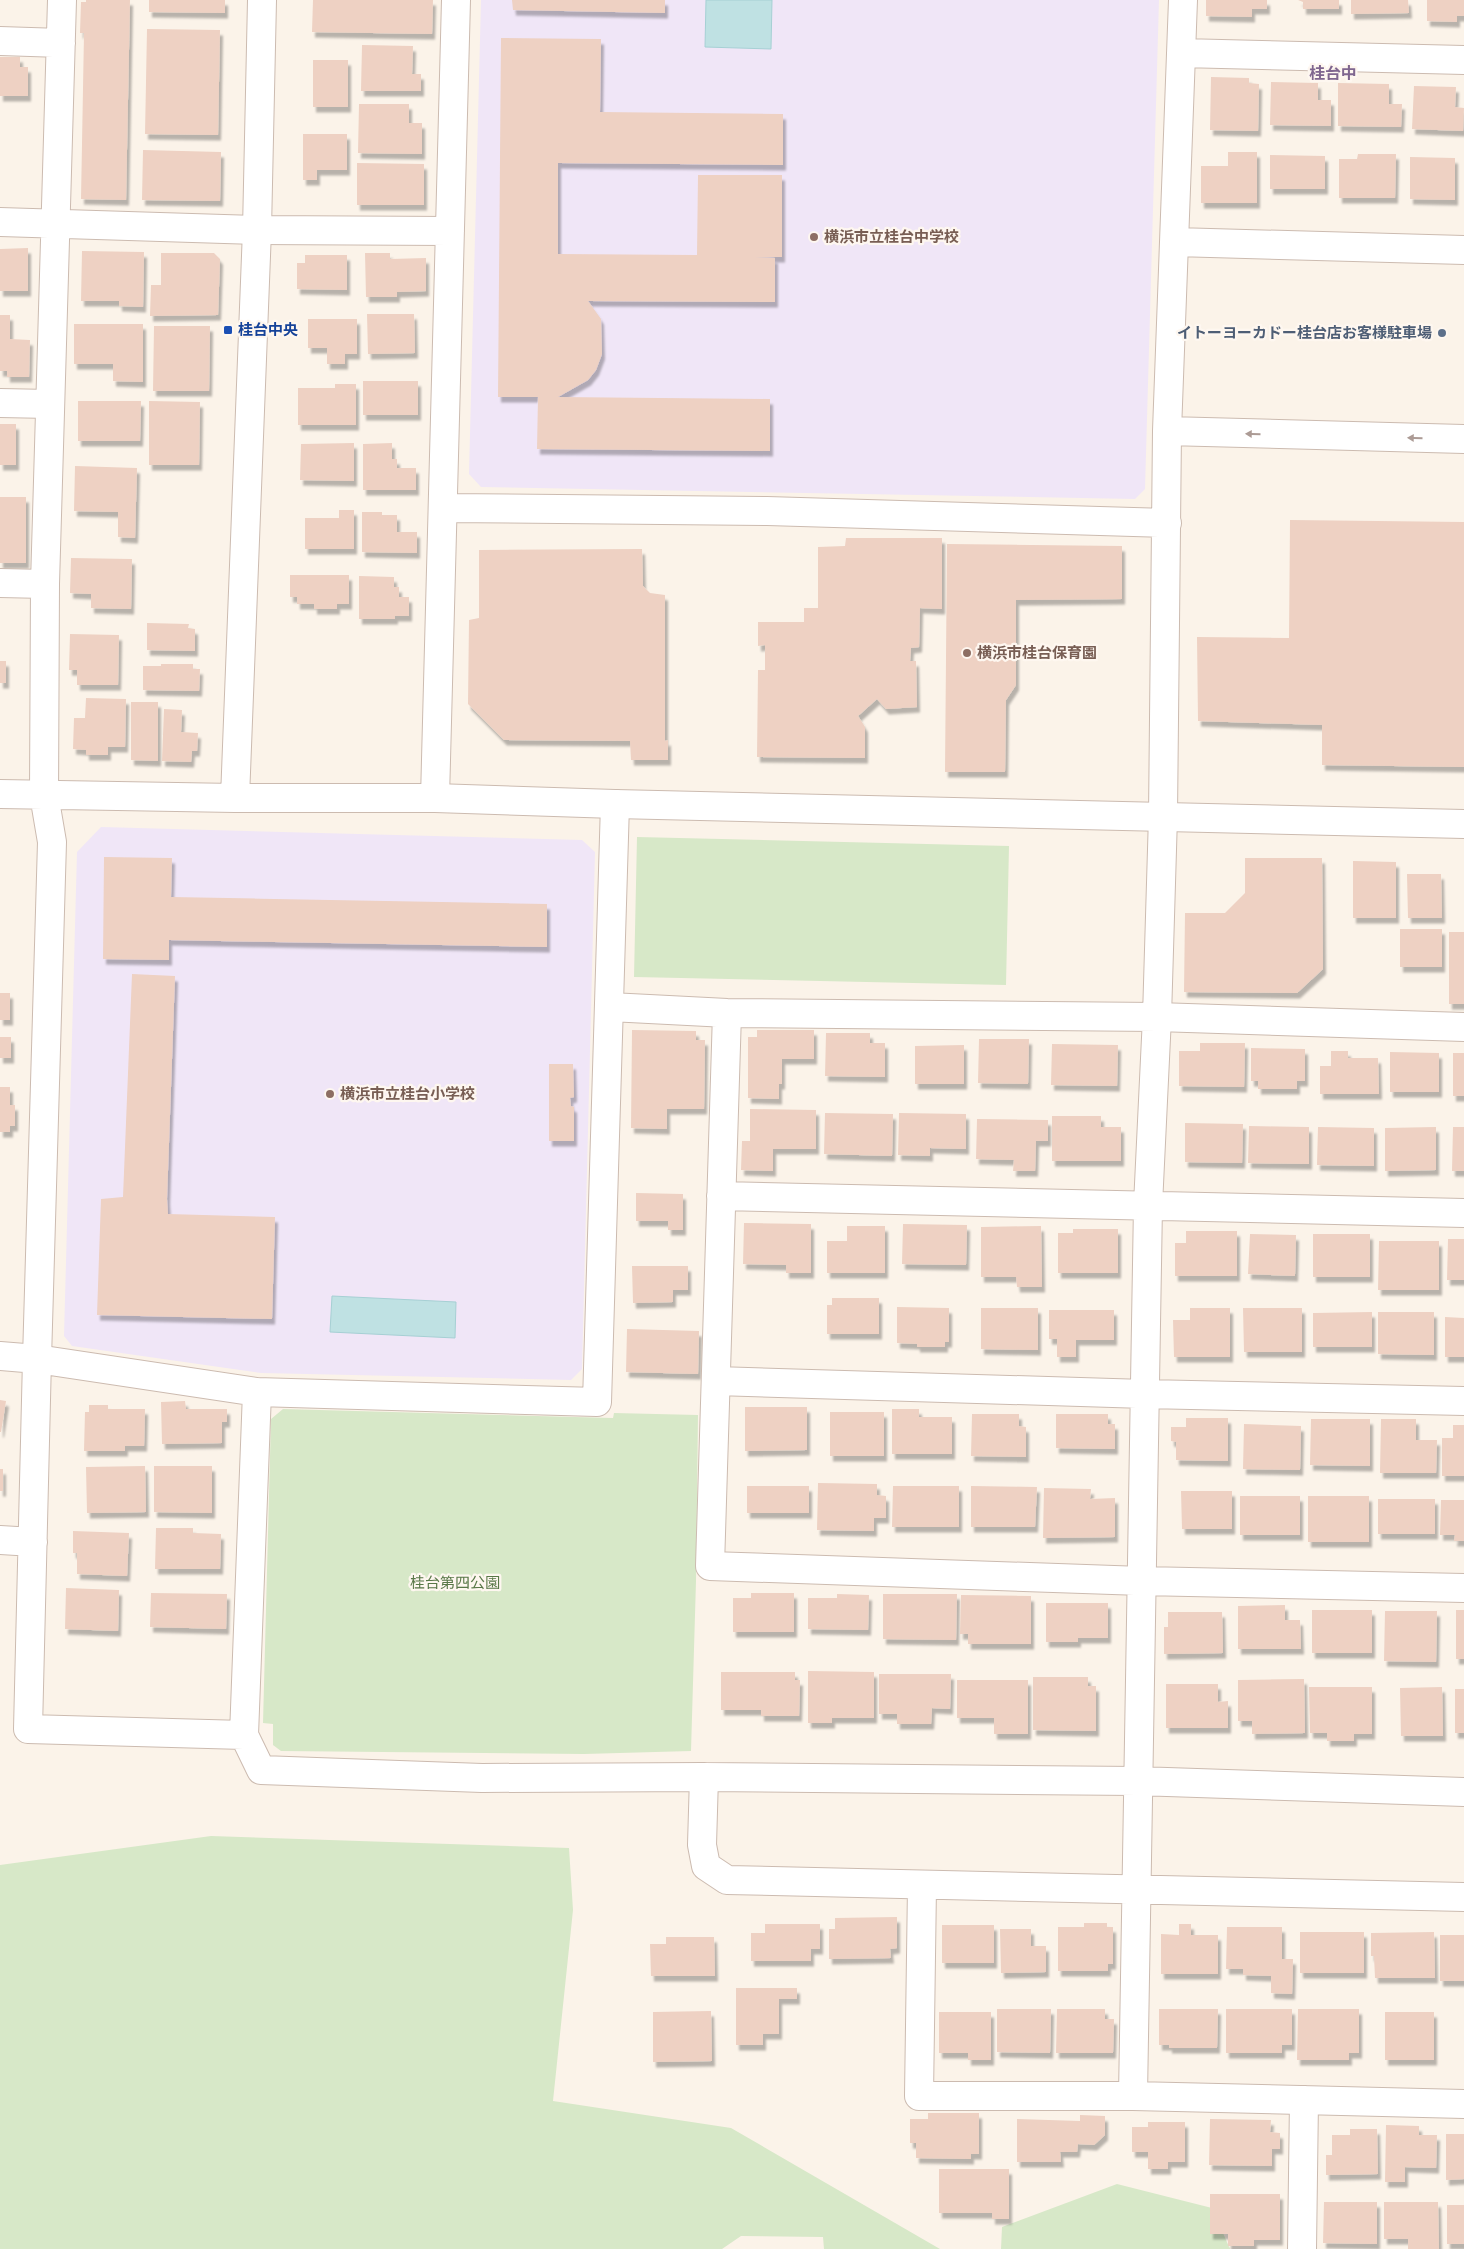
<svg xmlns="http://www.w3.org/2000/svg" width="1464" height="2249" viewBox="0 0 1464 2249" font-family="'DejaVu Sans','Noto Sans JP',sans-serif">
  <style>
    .education { fill: #f0e6f7 }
    .green { fill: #d7e8c8 }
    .water { fill: #bfe1e3; stroke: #a6d0d4 }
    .building { fill: #eed1c3; filter: url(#shadow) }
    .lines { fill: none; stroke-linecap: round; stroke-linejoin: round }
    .minor-casing { stroke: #ccbbb0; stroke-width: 30 }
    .tertiary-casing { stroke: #ccbbb0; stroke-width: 30 }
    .minor { stroke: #fff; stroke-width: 28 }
    .tertiary { stroke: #fff; stroke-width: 28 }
    .oneway { fill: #ac9b95 }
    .education-dot { fill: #8d6e63; stroke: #fef7f0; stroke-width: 2 }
    .transit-dot { fill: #1a4fb4; stroke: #fef7f0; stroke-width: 2 }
    .service-dot { fill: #5c6f8a; stroke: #fef7f0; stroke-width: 2 }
    .labels { text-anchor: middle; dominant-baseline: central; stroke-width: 4.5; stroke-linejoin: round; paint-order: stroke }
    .education-label { font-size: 15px; font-weight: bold; fill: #785e54; stroke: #fef7f0; text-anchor: start }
    .transit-label { font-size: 15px; font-weight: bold; fill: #164399; stroke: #fef7f0; text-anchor: start }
    .service-label { font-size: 15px; font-weight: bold; fill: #4e5e75; stroke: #fef7f0; text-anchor: end }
    .park-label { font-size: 15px; fill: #597848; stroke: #fef7f0 }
    .neighbourhood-label { font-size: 16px; font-weight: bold; fill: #7f668f; stroke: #fef7f0 }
  </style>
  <defs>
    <filter id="shadow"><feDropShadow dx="3" dy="5.5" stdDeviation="1" flood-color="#0004"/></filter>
  </defs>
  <rect width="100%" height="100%" fill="#fbf3e9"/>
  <!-- education -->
  <path class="education" d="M481,0H1159L1145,489L1135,499L481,487L469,474Z
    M101,827L582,840L595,852L582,1369L571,1380L261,1373L72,1346L64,1336L77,852Z"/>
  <!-- green -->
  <path class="green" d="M637,837L1009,846L1006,985L634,977Z
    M283,1409L613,1418L614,1413L698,1415L696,1581L691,1751L584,1754L281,1751L273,1745V1724L263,1723L271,1419Z
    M211,1836L569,1848L573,1910L553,2101L731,2128L940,2249H824L823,2237L741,2236L722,2249H0V1865Z
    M1117,2184L1212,2208L1230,2249H1001L1002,2227Z"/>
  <!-- water -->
  <path class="water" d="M706,0H772L771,49L705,47Z
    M332,1296L456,1302L455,1338L330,1332Z"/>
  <!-- building -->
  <path class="building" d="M86,0H130L126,200L81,199L84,33H80L81,2H86Z
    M149,0H225V13L149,12Z
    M313,0H433L432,34L312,32Z
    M512,0H665V13L513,10Z
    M1206,0H1267V9H1252V17L1206,16Z
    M1298,0H1339V9H1303V2Z
    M1351,0H1408L1409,13L1351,14Z
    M1427,0H1464V16H1457V22L1427,21Z
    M147,29L220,30L218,135L145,134Z
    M501,38L601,39L600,112L783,114V165L558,163V254L697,255L698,175H782V257H755L775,258V302L588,301L601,319L602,354L596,370L588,380L558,397L770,399V451L537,449L538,397H498Z
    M362,45L413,46L412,74H421V91H361Z
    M0,57H20V67H28V96H0Z
    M313,60H348V107H313Z
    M1211,77L1249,78V83L1259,84L1258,131L1210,130Z
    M1271,82L1318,83V100H1331V126L1270,125Z
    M1338,83L1389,84V104H1402L1401,127L1338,126Z
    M1414,86L1456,87L1455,107L1464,108L1463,131L1412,129Z
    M359,104H409V123H422V154L358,153Z
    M303,134H347V170H317V180H303Z
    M143,150L221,152L220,201L142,200Z
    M1228,152H1257V203H1201V166H1228Z
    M1358,154H1396L1395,198H1339V159H1357Z
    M1270,155L1325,156V189H1270Z
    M1410,157L1455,158V200L1410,199Z
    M357,163L424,164V205H357Z
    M28,248V291H0V249Z
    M82,251L144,252L143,307L119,306V301H81Z
    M161,253H214L220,259L218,315L150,316L151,285H161Z
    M365,253H390V259L426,258V291L397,292V297H366Z
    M305,255H347V290L297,289V263H305Z
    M367,314H414L415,353L368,354Z
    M0,315H10V339L30,340L29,377H7V371H0Z
    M308,319H357V354H345V364H327V348H308Z
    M74,324H143V382L113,381V364H74Z
    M154,326H210L209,391H153Z
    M363,381H418V415H363Z
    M335,384H356V425H298V388H335Z
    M78,401H141L140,441H78Z
    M149,401L200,402L199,465H149Z
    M0,424H16V465H0Z
    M354,443V481L300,480L301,444Z
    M392,443V459H397V468H416V490H363V444Z
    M75,466L137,468L135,538L118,537V512L74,511Z
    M0,497H26V563H0Z
    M339,510H354V549H305V518H339Z
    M362,512H382V515H397V532H417V553L362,552Z
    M1290,520L1464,522V767L1322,765V725L1198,721L1197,637L1289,638Z
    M846,538H942V609L920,608L919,647L911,648L910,661H916L917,707L886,709L877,699L858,716L865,727V758L757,757L758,670H765V645L758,646V622H804V608H818V547L845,546Z
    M947,544L1122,546V599L1016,600V685L1006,700L1005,772H945Z
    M642,549L643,586L650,593L665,595V741L668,740V760H631L630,741L504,740L468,704L469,620L479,618V550Z
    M71,558L132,559L131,609L91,608V594L70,593Z
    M290,575H349V604H337V609H314V604H297V597H290Z
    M359,576L394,577V587H399V597H409V616H395V619H359Z
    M147,623L189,624L188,628L195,629V651L147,650Z
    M70,634L119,635L118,685H77V670H69Z
    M0,661H6V683H0Z
    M161,664H193V669H200L199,691L143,690V666H161Z
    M86,698L126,699L125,747H108V755H86V750L73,749L74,718H85Z
    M131,702H158V761L131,760Z
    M164,709L182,710L181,732L198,733L197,751H192L191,762L162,761Z
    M104,857L172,858L171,897L547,904V947L169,940V960L103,959Z
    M1245,858H1322L1323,969L1297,993L1184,992L1185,913H1225L1245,893Z
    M1353,861L1396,862V918H1353Z
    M1407,874H1441L1442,918H1408Z
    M1400,929H1442V967H1400Z
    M1449,932H1464V1004H1449Z
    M132,974L175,976L167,1199L168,1214L275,1217L272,1319L97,1315L101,1199L123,1197Z
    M0,993H10V1020H0Z
    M632,1030L696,1031V1040H705L704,1109H667V1129L631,1128Z
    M757,1030H814V1059H782V1084H779V1099L748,1098V1037H757Z
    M826,1033H870V1043H885V1077L825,1076Z
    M0,1037H11V1058H0Z
    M979,1039H1029L1028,1084L978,1083Z
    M1200,1043H1245L1244,1087L1179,1086V1051H1200Z
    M1052,1044L1118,1045L1117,1086L1051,1085Z
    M964,1045V1084H915V1046Z
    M1251,1048L1305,1049V1081H1297V1089H1258V1081H1251Z
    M1331,1051H1348V1058H1378L1379,1094H1320V1066H1331Z
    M1390,1052L1439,1053V1092H1390Z
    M1453,1053H1464V1096H1453Z
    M549,1064H573L574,1097L570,1098L571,1106L574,1107V1141H549Z
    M0,1087H10V1105H15V1126H10V1132H0Z
    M750,1109L816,1110V1149H773V1171L741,1170L742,1141H750Z
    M825,1113L893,1114L892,1156L824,1154Z
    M899,1113L966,1114V1149L930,1148V1156L898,1155Z
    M1052,1116H1101V1127H1121V1161H1052Z
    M977,1119L1048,1120V1141H1036L1035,1171H1013L1014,1160L976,1159Z
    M1185,1123L1243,1124L1242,1163L1185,1162Z
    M1249,1126L1309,1127V1164L1248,1163Z
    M1318,1127L1374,1128V1166L1317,1165Z
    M1436,1127V1170L1385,1171V1128Z
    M1453,1127H1464V1171H1452Z
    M636,1193L683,1194V1230H668V1221H636Z
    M744,1223L811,1224V1273H786V1265L743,1264Z
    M903,1224L967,1225L966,1265L902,1264Z
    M847,1226H885V1273H827V1241H847Z
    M1041,1226L1042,1287H1017L1016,1277H981V1227Z
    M1073,1229H1118V1273H1058V1233H1073Z
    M1186,1231H1237V1276H1175V1243H1186Z
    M1250,1234L1296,1235L1295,1276L1248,1274Z
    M1313,1234H1370V1277H1313Z
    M1448,1239H1464V1280H1447Z
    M1379,1241H1439V1290H1378Z
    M632,1266H688V1290H673V1302L633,1303Z
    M832,1298H879V1334H827V1305H832Z
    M897,1307L949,1308V1342H945V1347H917V1344L897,1343Z
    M981,1308H1038V1350L981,1349Z
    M1190,1308H1230V1357H1174L1173,1320H1190Z
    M1243,1308H1302V1352H1244Z
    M1049,1310H1114V1340H1076V1357H1057V1339H1049Z
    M1372,1312V1347H1313V1313Z
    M1378,1312H1434V1355L1378,1354Z
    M1445,1317L1464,1318V1357H1445Z
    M627,1329L699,1331L698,1374L626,1372Z
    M0,1400L6,1401L1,1432H0Z
    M185,1401L186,1409H227V1422H222V1443L162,1444L161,1402Z
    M89,1405H108V1409H145L144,1446H125V1451H84L85,1412H89Z
    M745,1407H807V1450L745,1451Z
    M892,1409H919V1417H952V1454H892Z
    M830,1412H884V1456H830Z
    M972,1414H1019V1426L1026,1427V1457L971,1456Z
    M1056,1414H1108V1424H1115V1449L1056,1448Z
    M1186,1418H1228V1461L1176,1460V1442L1171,1441V1427H1186Z
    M1311,1419H1370V1466L1310,1465Z
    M1381,1419H1416V1440H1437L1436,1473H1380Z
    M1244,1424L1301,1426L1300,1470L1243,1469Z
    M1453,1425H1464V1476H1442V1438H1453Z
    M145,1466L146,1512L87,1513L86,1467Z
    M154,1466H212V1513L154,1512Z
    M0,1469H3V1491H0Z
    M818,1483L877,1484V1495L886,1496V1518H874V1531L817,1530Z
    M747,1486H809V1513H747Z
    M893,1486H959V1527H892Z
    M971,1486L1037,1487L1035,1527H971Z
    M1044,1488L1091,1489L1090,1499L1115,1498V1537L1043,1538Z
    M1181,1491H1232V1529H1182Z
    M1240,1496H1300V1535H1240Z
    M1308,1496H1369V1542H1308Z
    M1378,1499H1435V1534H1378Z
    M1441,1500H1464V1541H1454L1455,1535H1440Z
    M156,1528H193V1533L221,1534L220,1569H155Z
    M73,1531L129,1533L127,1576L77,1574V1553H73Z
    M66,1588L119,1590L118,1631L65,1629Z
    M151,1593L227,1594L226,1629L150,1627Z
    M751,1593H794V1632H733V1598H751Z
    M837,1594L869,1595L868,1630L808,1629V1598H837Z
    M883,1594H957L956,1640L883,1639Z
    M961,1595L1031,1596V1644H968V1634H960Z
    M1046,1603H1108V1638H1078V1642H1046Z
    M1285,1605V1620H1300L1301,1649H1238V1606Z
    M1312,1610H1372V1653H1312Z
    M1456,1610H1464V1659H1456Z
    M1385,1611H1437L1436,1662L1384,1661Z
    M1168,1612H1222L1223,1653L1164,1654V1627H1168Z
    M808,1671L874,1672V1718H832V1723H808Z
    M721,1672H795V1680H800L799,1716H761V1710H721Z
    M879,1674H951L950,1709L932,1708L931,1724H897V1714H879Z
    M1033,1677H1088V1686H1096V1731L1033,1730Z
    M1304,1679L1305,1733L1252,1734V1721H1238V1680Z
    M957,1680H1028V1734H994V1718H957Z
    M1166,1684H1218V1702L1228,1701V1728H1166Z
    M1309,1687H1372V1734H1354V1741H1327V1733H1310Z
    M1442,1687L1443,1736H1401L1400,1688Z
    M1455,1689H1464V1733H1455Z
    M897,1917V1948L890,1949L891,1958L829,1959V1929H835V1918Z
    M1084,1923H1107V1927H1113V1964H1108V1971H1058V1927H1084Z
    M765,1924H820V1949H811V1961H751V1933H765Z
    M1179,1924H1191V1935H1218V1974H1161V1934L1179,1935Z
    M942,1925H994V1963H942Z
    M1227,1927H1282V1959H1293L1292,1994L1271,1993V1976L1243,1975V1969H1226Z
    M1000,1929H1031V1946H1046V1972L1001,1973Z
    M1300,1932H1364V1973H1300Z
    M1434,1932L1435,1978H1375L1374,1956H1371V1933Z
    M1440,1935H1464V1981H1440Z
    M666,1937H714L715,1976H651L650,1944H666Z
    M736,1988H797V1999H779V2034H763V2045H736Z
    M997,2009H1051L1050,2053L997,2052Z
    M1057,2009H1105V2019H1114L1113,2053H1056Z
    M1159,2009H1218L1217,2048H1169V2045H1159Z
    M1226,2009H1292V2045H1282V2053H1226Z
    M1298,2009H1359V2053H1349V2060H1297Z
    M711,2011L712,2061L653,2062V2012Z
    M939,2012H991V2060H968V2053H939Z
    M1385,2012H1434V2060H1385Z
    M928,2113H979V2154H971V2159L916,2158V2143H910V2119H928Z
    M1080,2115L1105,2116V2135L1094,2145L1078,2144L1077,2152H1060L1061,2162H1017V2119L1080,2121Z
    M1210,2119L1271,2120L1270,2132L1280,2133V2149H1272V2166L1209,2165Z
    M1148,2122H1185V2162H1168V2169H1148V2152H1132V2127H1148Z
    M1386,2125L1419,2126V2135H1437L1436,2168L1405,2167V2182H1385Z
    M1350,2129H1377L1378,2174L1326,2175V2155H1332V2135H1350Z
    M1446,2134H1464V2179L1446,2180Z
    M939,2169H1009V2219H992V2213H939Z
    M1210,2194H1280V2240H1254V2246H1228V2234H1210Z
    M1324,2202H1377V2244L1323,2243Z
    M1384,2202H1438L1439,2249H1408V2239H1384Z
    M1447,2205H1464V2244H1447Z"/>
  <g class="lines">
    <defs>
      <path id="minor" d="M0,41L61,43
        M1181,53L1464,60
        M0,222L257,230L450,231
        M1175,242L1464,250
        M0,403L50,404
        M1167,431L1464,439
        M443,508L767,511L1167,523
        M0,583L45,584
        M44,795L45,584L62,0
        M435,798L456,0
        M610,1007L727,1013L1157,1017L1464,1027
        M727,1013L710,1566L1142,1581L1464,1588
        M721,1196L1464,1213
        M0,1356L37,1359L257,1392L597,1402L615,804
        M37,1359L28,1729L244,1735
        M716,1381L1145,1394L1464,1401
        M257,1392L244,1735L261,1770L482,1778L704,1777L1137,1781L1464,1792
        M0,1540L33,1542
        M704,1777L702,1845L706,1866L727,1880L1464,1897
        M922,1886L919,2096H1133L1464,2104
        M1133,2096L1148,1205L1157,1017L1163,816L1167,431L1183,0
        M1302,2249L1304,2100"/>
      <path id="tertiary" d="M0,794L235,798H435L615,804L1464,824
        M235,798L257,230L262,0
        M37,1359L52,842L44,795"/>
    </defs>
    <!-- minor casing -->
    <use href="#minor" class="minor-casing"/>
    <!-- tertiary casing -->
    <use href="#tertiary" class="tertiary-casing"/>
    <!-- minor -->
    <use href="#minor" class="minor"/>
    <!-- tertiary -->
    <use href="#tertiary" class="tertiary"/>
  </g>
  <!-- one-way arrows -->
  <defs><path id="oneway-solid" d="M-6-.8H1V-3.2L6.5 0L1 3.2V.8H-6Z" transform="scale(1.25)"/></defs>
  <g class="oneway">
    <use href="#oneway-solid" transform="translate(1253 434) rotate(-179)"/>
    <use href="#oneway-solid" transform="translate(1415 438) rotate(-179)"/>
  </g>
  <!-- markers -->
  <g class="education-dot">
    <circle cx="814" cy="237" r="5"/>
    <circle cx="967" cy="653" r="5"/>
    <circle cx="330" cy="1094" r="5"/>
  </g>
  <rect class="transit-dot" x="223" y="325" width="10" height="10" rx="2.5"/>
  <circle class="service-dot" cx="1442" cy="333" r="5"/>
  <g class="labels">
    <!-- education labels -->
    <g class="education-label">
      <text x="824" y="237">横浜市立桂台中学校</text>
      <text x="977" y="653">横浜市桂台保育園</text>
      <text x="340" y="1094">横浜市立桂台小学校</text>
    </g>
    <!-- transit labels -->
    <g class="transit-label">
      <text x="238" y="330">桂台中央</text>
    </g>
    <!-- service labels -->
    <g class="service-label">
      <text x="1432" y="333">イトーヨーカドー桂台店お客様駐車場</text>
    </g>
    <!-- park labels -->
    <g class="park-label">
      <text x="455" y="1583">桂台第四公園</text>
    </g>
    <!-- neighbourhood labels -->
    <g class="neighbourhood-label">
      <text x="1333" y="73">桂台中</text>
    </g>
  </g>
</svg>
